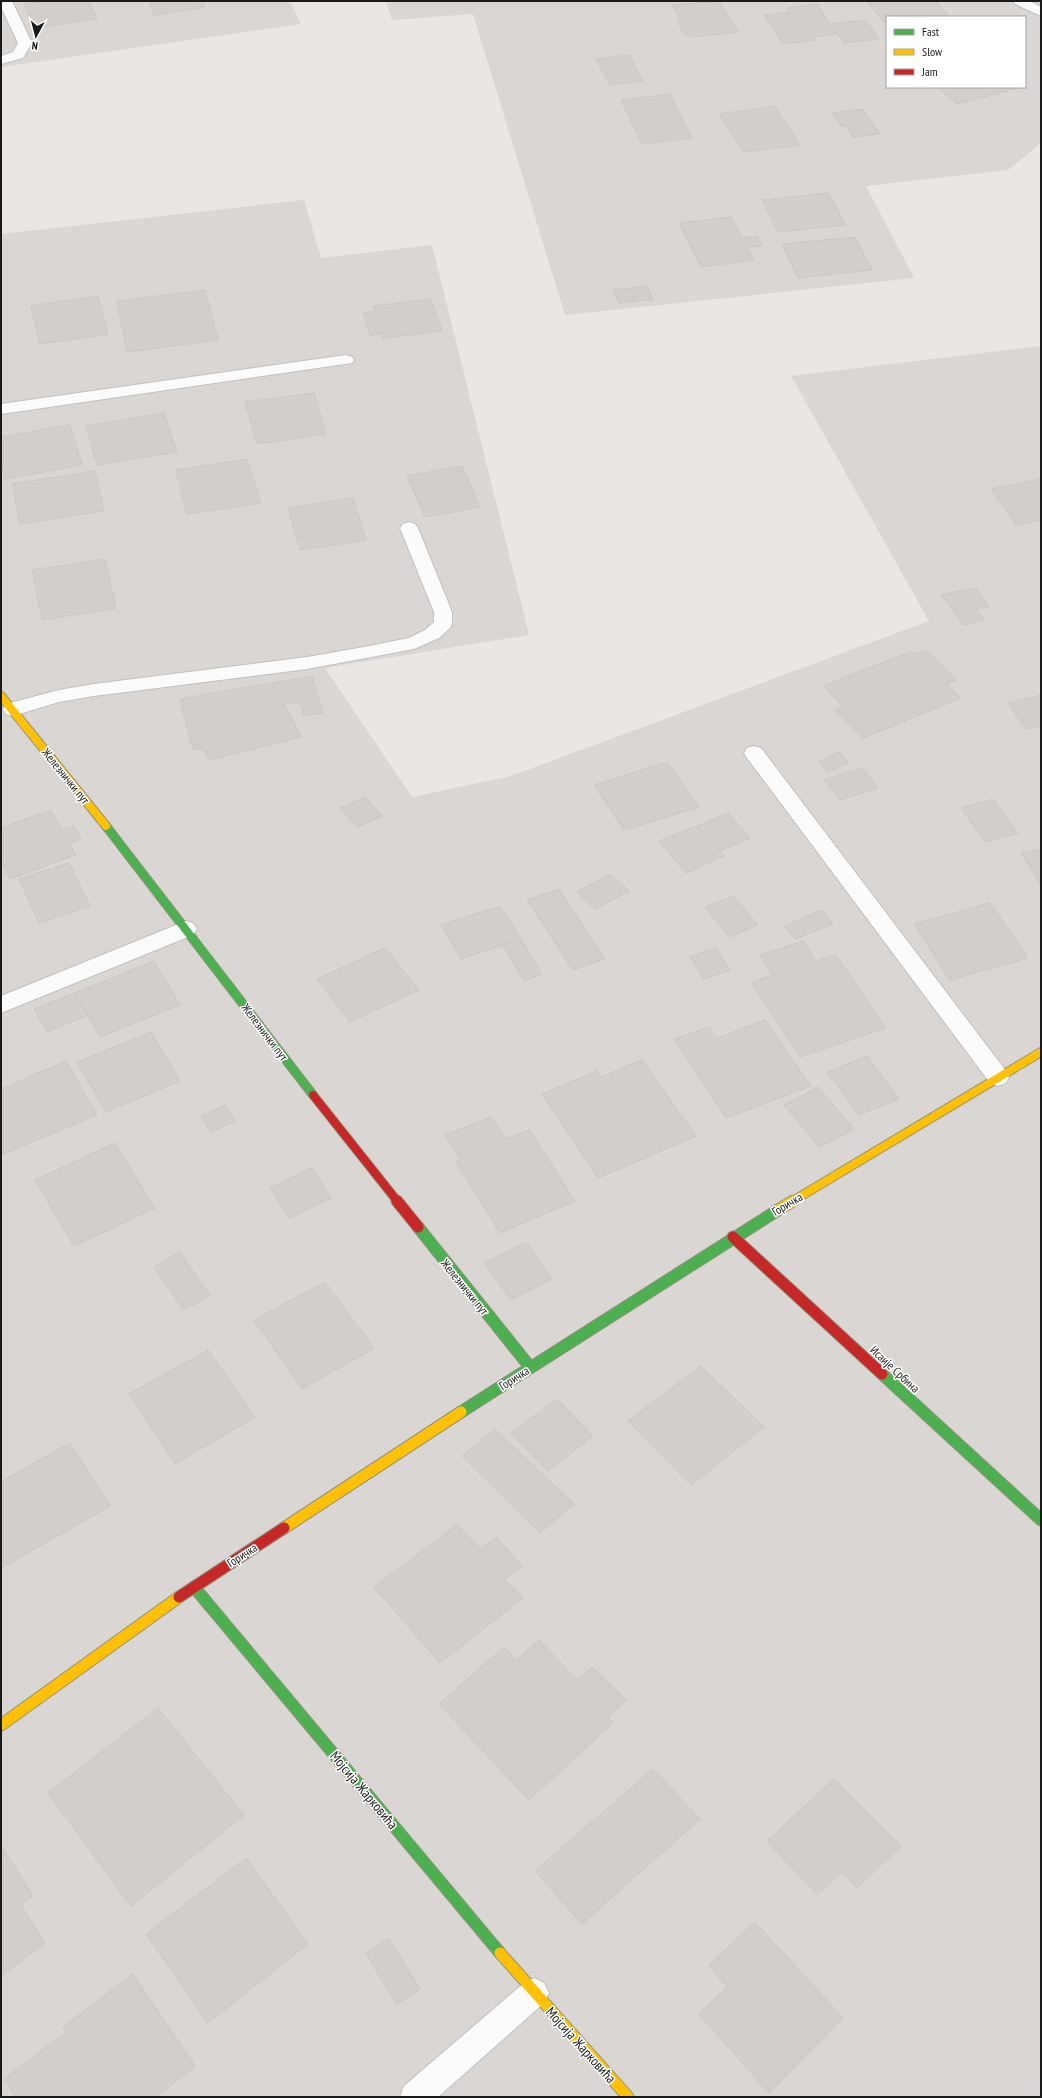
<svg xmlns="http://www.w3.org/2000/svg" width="1042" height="2098" viewBox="0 0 1042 2098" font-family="'PT Sans Narrow',sans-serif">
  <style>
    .residential { fill: #d9d6d4; fill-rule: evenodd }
    .building { fill: #d2cecb; stroke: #cdc7c3 }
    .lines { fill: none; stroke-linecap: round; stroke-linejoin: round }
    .lane-casing { stroke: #c2c0be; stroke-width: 2 }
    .street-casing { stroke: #c2c0be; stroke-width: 2 }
    .fast-far1-casing { stroke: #93927b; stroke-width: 10 }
    .fast-casing { stroke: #93927b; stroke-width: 13 }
    .slow-far1-casing { stroke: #93927b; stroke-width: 10 }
    .slow-casing { stroke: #93927b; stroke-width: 13 }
    .jam-far1-casing { stroke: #93927b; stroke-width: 10 }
    .jam-casing { stroke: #93927b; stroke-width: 13 }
    .lane { fill: #fcfbfb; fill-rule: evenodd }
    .street { fill: #fcfbfb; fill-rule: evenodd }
    .fast-far1 { stroke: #4caf50; stroke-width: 8 }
    .fast { stroke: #4caf50; stroke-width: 11 }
    .slow-far1 { stroke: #ffc107; stroke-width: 8 }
    .slow { stroke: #ffc107; stroke-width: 11 }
    .jam-far1 { stroke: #c62828; stroke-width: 8 }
    .jam { stroke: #c62828; stroke-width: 11 }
    .labels { text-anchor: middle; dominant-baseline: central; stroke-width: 3; stroke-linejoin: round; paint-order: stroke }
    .street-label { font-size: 12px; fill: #1a1a1a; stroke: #fff }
    .near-street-label { font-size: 14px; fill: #1a1a1a; stroke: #fff }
  </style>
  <rect width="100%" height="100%" fill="#eae6e2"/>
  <!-- residential -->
  <path class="residential" d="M1,1H290L301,24L1,67Z
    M386,1H1041V143L1008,170L866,186L914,278L565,315L473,14L392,20ZM887,17H1025V87H887Z
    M304,200L321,258L432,245L529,635L325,668L412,797L511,776L929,621L791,376L1041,346V2097H1V234Z"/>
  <!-- building -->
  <path class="building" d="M46,1H89L97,19L33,28L24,4Z
    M149,1H202L205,7L154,15Z
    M719,1L738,32L691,37L689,35H685L677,21H681L672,5Z
    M876,1H936L950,17H887V25L867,2Z
    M817,4L837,34L812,37L815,40L783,44L764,15L790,12L787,8Z
    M865,20L879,39L844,43L830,24Z
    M629,55L643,81L610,85L596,59Z
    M937,87H1023L957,104Z
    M670,94L692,138L642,144L621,100Z
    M774,106L800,145L744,152L719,114Z
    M863,109L880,134L853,137L846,126H841L832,113Z
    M828,193L846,225L778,232L762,200Z
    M731,217L742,238L757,236L762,246L747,247L754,260L701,267L679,223Z
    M855,237L872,270L798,278L782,244Z
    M647,286L653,300L635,301L630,288Z
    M630,288L635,301L619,303L613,290Z
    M205,290L218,340L127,352L117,301Z
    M98,296L108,334L40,344L31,306Z
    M431,299L442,331L383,338L382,333L370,335L363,313L375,311L373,306Z
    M314,393L326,434L257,444L245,402Z
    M164,413L177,452L97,465L86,426Z
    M70,425L82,465L5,479L1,464V437Z
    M247,459L261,503L187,514L176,470Z
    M462,466L480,507L425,517L407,476Z
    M95,471L104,511L20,524L12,484Z
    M1041,479V520L1016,525L991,489Z
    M353,498L366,540L300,550L288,508Z
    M105,559L116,608L42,620L32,570Z
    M975,588L989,606L976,609L984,620L964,625L941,595Z
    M926,650L956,680L946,684L961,698L863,738L835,710L843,707L823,686L912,651L916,654Z
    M312,676L323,713L304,716L300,702L284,704L272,683Z
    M272,683L302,737L210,760L202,748L193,750L180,699Z
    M1041,695V726L1026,729L1008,703Z
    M839,752L849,763L828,772L818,762Z
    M667,762L699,807L624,830L594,785Z
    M862,768L878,788L840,800L824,780Z
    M365,797L383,816L357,827L340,808Z
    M993,799L1018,833L985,842L961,808Z
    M51,810L62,830L74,826L81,839L69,843L76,855L10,879L1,861V828Z
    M728,813L750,838L720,851L697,826Z
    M697,826L724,856L686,873L659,841Z
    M1041,849V885L1021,853Z
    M69,863L90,906L39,923L19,879Z
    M611,874L629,891L595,909L577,892Z
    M559,889L605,959L573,970L527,900Z
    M733,896L758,925L730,937L705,907Z
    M990,903L1028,958L950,980L914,924Z
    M500,906L521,939L461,959L441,925Z
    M822,910L833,924L795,939L784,926Z
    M521,939L542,974L524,981L503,946Z
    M803,941L816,961L835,954L886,1028L800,1057L751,982L773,975L760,955Z
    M385,948L419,990L350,1022L317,979Z
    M716,948L730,970L704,979L690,957Z
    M154,961L180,1005L100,1037L75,993Z
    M75,993L88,1015L47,1032L34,1009Z
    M765,1020L811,1086L726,1118L674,1039L709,1027L717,1038Z
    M151,1032L180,1081L106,1112L77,1062Z
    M867,1056L899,1099L859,1115L827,1072Z
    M642,1060L696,1136L598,1178L542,1094L597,1071L601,1077Z
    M66,1061L97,1115L1,1155V1089Z
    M818,1087L854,1129L820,1147L784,1105Z
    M225,1105L235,1121L211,1132L201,1116Z
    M491,1117L506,1139L529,1130L575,1201L500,1233L456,1162L461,1160L445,1135Z
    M115,1143L155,1208L74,1246L35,1180Z
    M312,1168L331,1198L290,1218L270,1188Z
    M526,1242L552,1279L511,1300L484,1263Z
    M180,1252L210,1296L184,1310L154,1267Z
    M325,1282L374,1348L302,1389L254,1320Z
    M208,1350L255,1417L175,1464L129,1394Z
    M701,1366L764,1427L691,1485L628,1421Z
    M557,1399L593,1436L548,1471L511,1433Z
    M495,1429L574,1504L540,1533L462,1456Z
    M70,1443L110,1506L1,1568V1482Z
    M457,1525L480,1549L496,1537L522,1566L505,1579L523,1598L440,1663L374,1587Z
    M539,1640L577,1680L592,1667L626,1700L608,1717L613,1723L529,1800L439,1704L504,1647L517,1660Z
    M158,1708L244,1815L131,1906L48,1793Z
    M653,1769L700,1819L582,1924L535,1871Z
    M834,1779L901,1846L857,1888L842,1872L818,1895L767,1841Z
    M1,1846L33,1896L21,1905L45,1943L1,1976Z
    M246,1858L308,1944L208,2023L146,1934Z
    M755,1922L843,2018L769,2093L699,2014L727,1987L709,1965Z
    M389,1938L420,1989L397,2004L366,1954Z
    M133,1974L195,2066L156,2097H15L4,2079L66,2032L63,2027Z"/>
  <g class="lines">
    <defs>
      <path id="lane" d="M346,355L352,357L354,360L352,363L1,414V404Z
        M409,522L415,524L418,528L452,612V624L450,628L439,638L414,649L307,669L94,696L59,702L13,716L6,714L3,709L6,704L59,690L94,684L307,657L364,647L409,638L425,630L434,622V612L400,528L403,524Z
        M186,921L193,923L197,929L193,935L1,1013V996Z"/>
      <path id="street" d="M1,1H12L32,43L23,58L1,64V56L13,52L18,43L1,7Z
        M1013,1H1030L1041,7V16L1015,4Z
        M754,746L761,748L1006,1071L1009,1077L1006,1083L998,1086L990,1083L747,758L744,753L747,748Z
        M534,1978L544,1983L549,1993L544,2003L438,2097H400L404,2086L524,1983Z"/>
      <path id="fast-far1" d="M106,826L313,1095"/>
      <path id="fast" d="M418,1227L530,1367
        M882,1374L1041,1520
        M461,1412L778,1210
        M194,1587L500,1953"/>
      <path id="slow-far1" d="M1,696L106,826
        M791,1202L1041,1052"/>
      <path id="slow" d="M778,1210L793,1201
        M284,1528L461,1412
        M1,1725L179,1597
        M500,1953L628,2097"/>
      <path id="jam-far1" d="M313,1095L398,1202"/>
      <path id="jam" d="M397,1201L418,1227
        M733,1237L882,1374
        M179,1597L284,1528"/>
    </defs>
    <!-- lane casing -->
    <use href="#lane" class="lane-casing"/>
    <!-- street casing -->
    <use href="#street" class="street-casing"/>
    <!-- fast-far1 casing -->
    <use href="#fast-far1" class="fast-far1-casing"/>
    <!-- fast casing -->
    <use href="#fast" class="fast-casing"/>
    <!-- slow-far1 casing -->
    <use href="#slow-far1" class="slow-far1-casing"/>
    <!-- slow casing -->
    <use href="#slow" class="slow-casing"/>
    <!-- jam-far1 casing -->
    <use href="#jam-far1" class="jam-far1-casing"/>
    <!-- jam casing -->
    <use href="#jam" class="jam-casing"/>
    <!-- lane -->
    <use href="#lane" class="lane"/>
    <!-- street -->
    <use href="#street" class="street"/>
    <!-- fast-far1 -->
    <use href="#fast-far1" class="fast-far1"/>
    <!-- fast -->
    <use href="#fast" class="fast"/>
    <!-- slow-far1 -->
    <use href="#slow-far1" class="slow-far1"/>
    <!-- slow -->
    <use href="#slow" class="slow"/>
    <!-- jam-far1 -->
    <use href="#jam-far1" class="jam-far1"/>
    <!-- jam -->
    <use href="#jam" class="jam"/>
  </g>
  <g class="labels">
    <!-- street labels -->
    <g class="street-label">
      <text transform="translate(66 776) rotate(51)">Железнички пут</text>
      <text transform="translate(265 1032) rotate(53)">Железнички пут</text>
      <text transform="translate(787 1204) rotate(-31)">Горичка</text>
      <text transform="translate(465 1287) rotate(51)">Железнички пут</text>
      <text transform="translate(895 1369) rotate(43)">Исаије Србина</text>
      <text transform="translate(514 1378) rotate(-33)">Горичка</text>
      <text transform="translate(242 1555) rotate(-33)">Горичка</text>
    </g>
    <!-- near-street labels -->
    <g class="near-street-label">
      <text transform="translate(364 1790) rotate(50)">Мојсија Жарковића</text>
      <text transform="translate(581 2045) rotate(48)">Мојсија Жарковића</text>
    </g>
  </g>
  <!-- border -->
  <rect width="1042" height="2098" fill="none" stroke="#1a1a1a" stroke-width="4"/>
  <!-- legend -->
  <rect x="886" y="16" width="140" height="72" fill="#ffffff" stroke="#a3a3a3"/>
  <rect x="894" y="29" width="20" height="6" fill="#4caf50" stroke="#a3a3a3"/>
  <text x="922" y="36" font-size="12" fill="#1a1a1a">Fast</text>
  <rect x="894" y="49" width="20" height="6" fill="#ffc107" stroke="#a3a3a3"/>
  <text x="922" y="56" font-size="12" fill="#1a1a1a">Slow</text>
  <rect x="894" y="69" width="20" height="6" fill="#c62828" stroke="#a3a3a3"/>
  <text x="922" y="76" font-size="12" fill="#1a1a1a">Jam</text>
  <!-- north arrow -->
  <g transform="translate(36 36) rotate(187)" stroke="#ffffff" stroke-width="3" paint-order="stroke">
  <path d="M0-3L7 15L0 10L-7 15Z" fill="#1a1a1a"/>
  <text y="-6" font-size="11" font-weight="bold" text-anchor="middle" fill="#1a1a1a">N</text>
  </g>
</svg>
